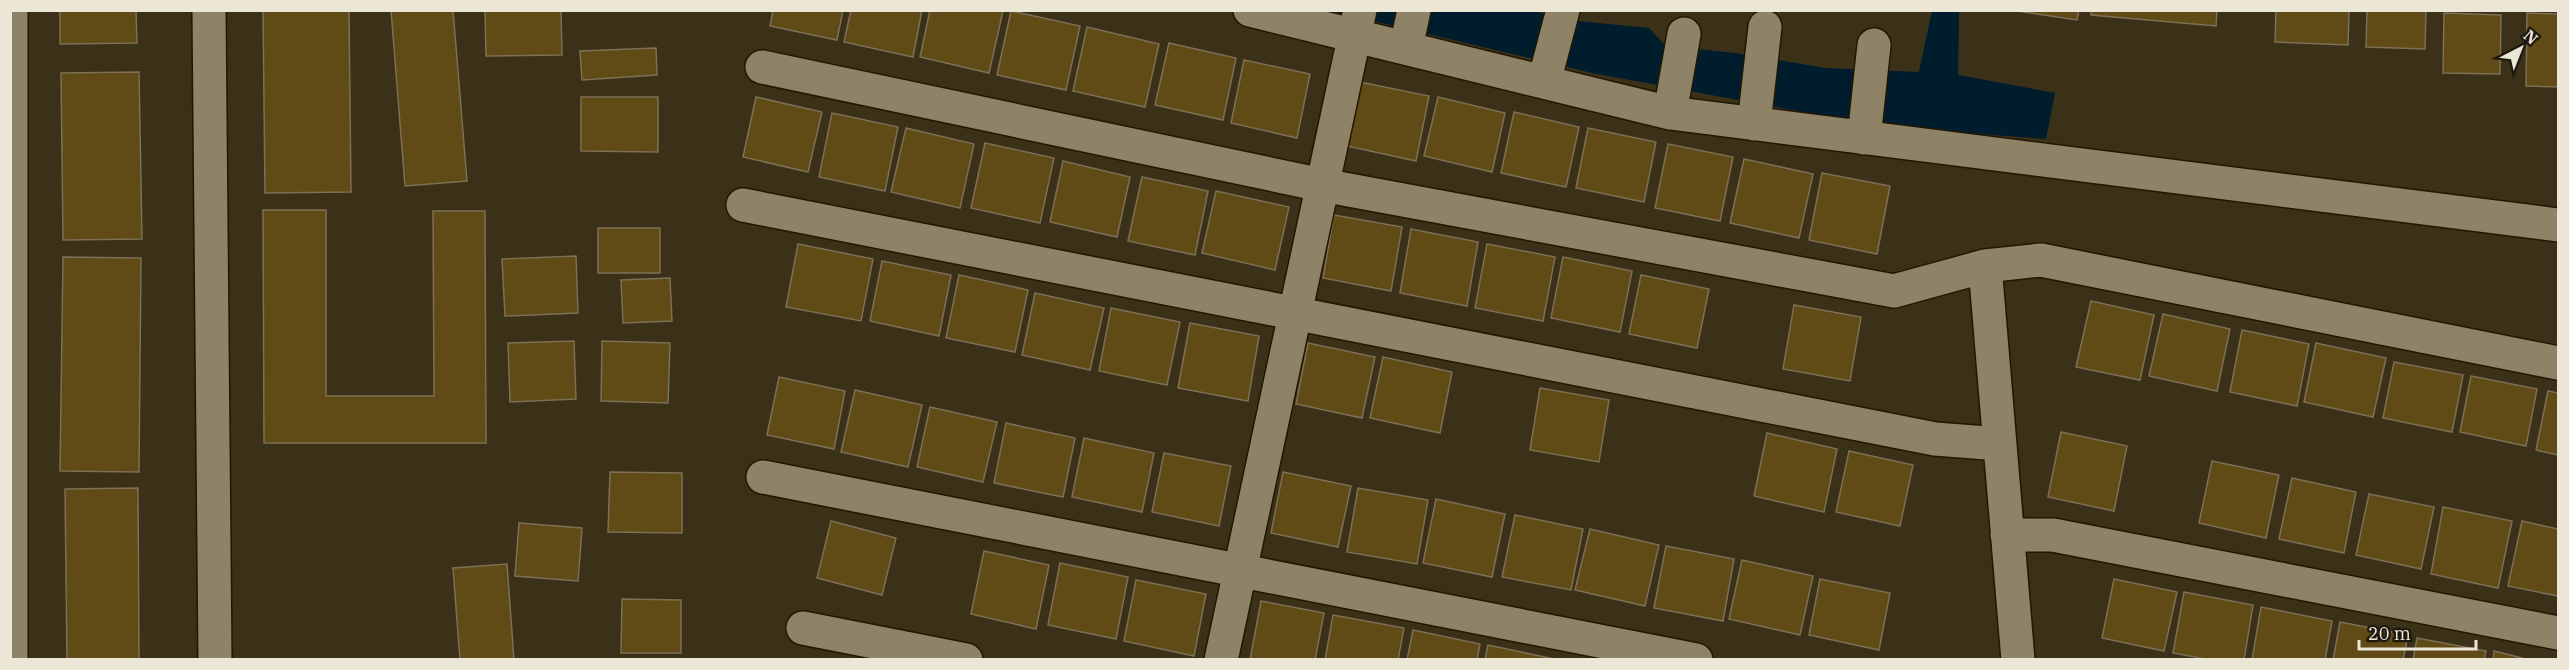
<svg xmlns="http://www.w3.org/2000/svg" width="2569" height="670" viewBox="0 0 2569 670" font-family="'IBM Plex Serif',serif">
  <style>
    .water { fill: #001d2e }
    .building { fill: #604a15; stroke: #7c7056; stroke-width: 1.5 }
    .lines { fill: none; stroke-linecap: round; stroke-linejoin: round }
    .minor-casing { stroke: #221802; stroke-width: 36 }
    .minor { stroke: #8e8267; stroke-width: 33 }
  </style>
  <rect width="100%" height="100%" fill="#3b3018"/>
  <!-- water -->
  <path class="water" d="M1331,11H1533L1569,20L1649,28L1666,46L1736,53L1825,68L1919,72L1932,11H1959L1958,75L2055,93L2046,139L1884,127L1592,73Z"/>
  <!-- building -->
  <path class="building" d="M60,10H136L137,43L60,44Z
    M263,10H349L351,192L265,193Z
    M391,10H453L467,181L405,186Z
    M561,10L562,55L486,56L485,11Z
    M773,10H843L837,40L770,26Z
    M851,10H922L913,57L844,42Z
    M930,10L1003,11L989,73L920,57Z
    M2010,10H2079L2077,20Z
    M2091,10H2217L2216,26L2091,15Z
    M2276,10H2349L2348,45L2275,42Z
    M2367,10H2426L2425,49L2366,47Z
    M1011,11L1080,26L1066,90L997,75Z
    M2444,13L2501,15L2500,74L2443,73Z
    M2527,13L2558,14V87L2526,86Z
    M1087,27L1159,44L1145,107L1073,91Z
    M1169,43L1236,58L1223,120L1155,105Z
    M656,48L657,75L582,80L580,51Z
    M1244,60L1310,74L1297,138L1231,123Z
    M139,72L142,239L63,240L61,73Z
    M1360,82L1429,96L1416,161L1347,146Z
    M581,97H658V152L581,151Z
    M756,97L822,112L808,172L743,157Z
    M1438,97L1505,113L1492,172L1424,156Z
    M1514,112L1579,127L1566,187L1501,173Z
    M832,113L898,127L885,191L819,177Z
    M906,128L974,144L960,208L891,192Z
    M1588,128L1656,142L1644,202L1576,188Z
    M985,143L1054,158L1040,223L971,208Z
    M1668,144L1733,157L1720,221L1655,208Z
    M1744,159L1813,174L1799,238L1730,223Z
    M1063,161L1130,177L1117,237L1050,222Z
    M1822,173L1890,186L1877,254L1809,240Z
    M1142,177L1208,191L1195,255L1128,241Z
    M1216,191L1289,207L1275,270L1202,253Z
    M263,210H326V396H434L433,211H485L486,443H264Z
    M1334,215L1402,227L1391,291L1323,278Z
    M598,228H660V273H598Z
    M1411,229L1478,242L1467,306L1400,293Z
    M798,244L873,259L861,321L786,307Z
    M1487,244L1555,257L1543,321L1475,308Z
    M576,256L578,313L505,316L502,259Z
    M63,257L141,258L139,472L60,471Z
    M1563,257L1632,271L1620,332L1551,318Z
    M882,261L951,275L939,336L870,321Z
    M959,275L1028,290L1015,352L946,338Z
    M1641,275L1709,289L1697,348L1629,334Z
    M670,278L672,321L623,323L621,280Z
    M1035,293L1104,308L1090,370L1022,355Z
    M2091,301L2154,315L2140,380L2076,367Z
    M1794,305L1861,317L1850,381L1783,369Z
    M1111,308L1180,322L1167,385L1099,371Z
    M2163,314L2230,329L2217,391L2149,376Z
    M1190,323L1259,336L1248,401L1178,388Z
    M2242,330L2309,344L2297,406L2230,392Z
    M574,341L576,399L510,402L508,343Z
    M602,341L670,343L668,403L601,401Z
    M1308,343L1375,357L1362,418L1296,404Z
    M2316,343L2386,358L2373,417L2304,402Z
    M1383,357L1452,372L1440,433L1370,418Z
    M2394,362L2463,375L2452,432L2383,418Z
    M2471,376L2537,389L2526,446L2460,432Z
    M779,377L845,391L834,449L767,435Z
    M1540,388L1609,400L1599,462L1530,450Z
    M855,390L922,405L908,467L841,452Z
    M2548,391L2558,393V455L2536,450Z
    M930,407L997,422L983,482L917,467Z
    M1006,423L1075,438L1063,497L994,483Z
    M2061,432L2127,446L2114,511L2048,497Z
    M1767,433L1837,449L1824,512L1754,496Z
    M1084,438L1154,453L1142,512L1072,497Z
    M1849,451L1913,465L1900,526L1836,512Z
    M1164,453L1231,466L1219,526L1152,512Z
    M2212,461L2279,475L2266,538L2199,523Z
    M610,472L682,473V533L608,532Z
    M1283,472L1351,486L1338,547L1271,533Z
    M2292,478L2356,492L2344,553L2279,539Z
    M138,488L139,660H67L65,489Z
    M1358,488L1428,500L1417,564L1347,552Z
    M2369,494L2434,507L2421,569L2356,555Z
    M1436,499L1505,514L1492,577L1423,563Z
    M2443,507L2512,521L2498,588L2431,574Z
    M1515,515L1583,529L1571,590L1502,577Z
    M831,521L896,538L882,595L817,578Z
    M2522,521L2558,529V596L2508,586Z
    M519,523L582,528L578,581L515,576Z
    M1590,529L1659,545L1645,606L1575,590Z
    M1666,546L1734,559L1723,621L1654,608Z
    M984,551L1049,565L1036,629L971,614Z
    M1742,560L1813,576L1800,635L1729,619Z
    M1060,563L1128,577L1116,639L1048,625Z
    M507,564L514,660H460L453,568Z
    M1820,579L1890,593L1879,650L1809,635Z
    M2114,579L2177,592L2164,651L2102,638Z
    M1136,580L1206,594L1194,656L1124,641Z
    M2184,592L2253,605L2244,660H2211L2173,653Z
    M622,599L681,600V653H621Z
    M1261,601L1324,613L1315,660H1250Z
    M2261,607L2332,621L2325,660H2252Z
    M1333,615L1404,628L1398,660H1325Z
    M2340,622L2408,635L2403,660H2333Z
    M1413,630L1480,644L1477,660H1407Z
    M2417,638L2486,651L2484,660H2413Z
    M1488,645L1554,659L1485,660Z
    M2494,651L2530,660H2493Z"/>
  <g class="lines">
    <defs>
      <path id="minor" d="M209,10L215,660
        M1250,10L1670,113L2558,225
        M1406,48L1414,10
        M762,67L1322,185L1894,291L1985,266L2041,260L2558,363
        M1544,82L1563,10
        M1670,113L1684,34
        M1754,124L1765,27
        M1864,138L1874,45
        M743,205L1935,439L2000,444
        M1985,266L2018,660
        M763,477L1696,660
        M2007,535H2053L2558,633
        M803,628L966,660
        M11,660V10
        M1221,660L1360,10"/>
    </defs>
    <!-- minor casing -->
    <use href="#minor" class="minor-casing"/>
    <!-- minor -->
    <use href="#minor" class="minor"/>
  </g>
  <!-- border -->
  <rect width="2569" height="670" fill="none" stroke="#ece6d7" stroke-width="24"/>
  <!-- north arrow -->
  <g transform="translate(2521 48) rotate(42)" stroke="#1e190f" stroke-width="4.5" paint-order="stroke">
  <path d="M0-4.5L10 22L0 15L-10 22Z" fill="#ece6d7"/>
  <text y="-9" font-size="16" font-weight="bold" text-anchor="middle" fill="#ece6d7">N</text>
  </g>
  <!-- scale -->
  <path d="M2359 640v9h117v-9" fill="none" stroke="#ece6d7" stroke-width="3"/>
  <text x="2368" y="640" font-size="18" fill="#ece6d7" stroke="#1e190f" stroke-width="4.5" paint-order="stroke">20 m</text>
</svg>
